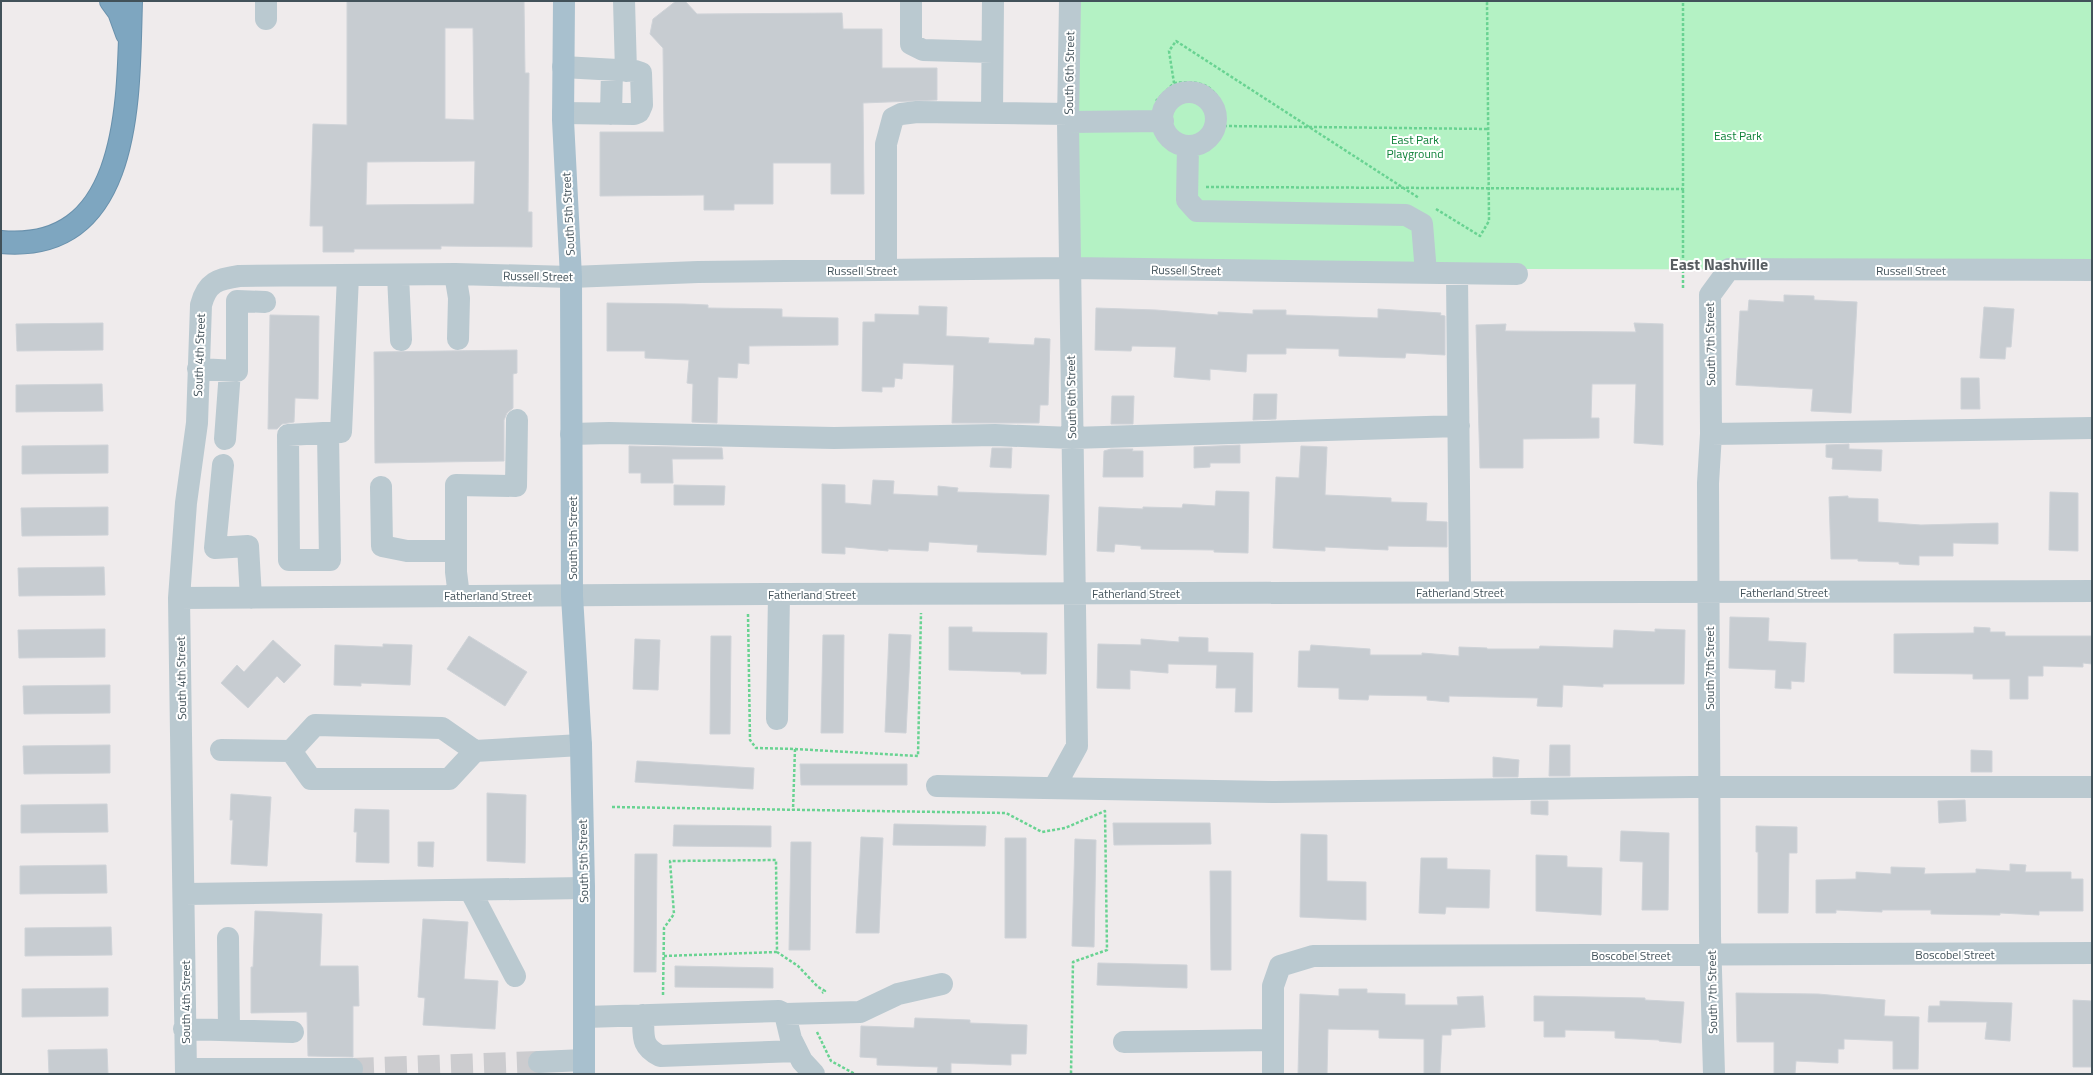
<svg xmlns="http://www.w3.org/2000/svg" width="2093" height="1075" viewBox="0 0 2093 1075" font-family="'Titillium Web',sans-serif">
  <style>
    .green { fill: #b4f2c4 }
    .building { fill: #c7ccd1; stroke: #cfd3d8; fill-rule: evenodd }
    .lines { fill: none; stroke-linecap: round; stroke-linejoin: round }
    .minor-tunnel { stroke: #cccccf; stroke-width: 22; stroke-dasharray: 22 11; stroke-linecap: butt }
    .highway-casing { stroke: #6991ac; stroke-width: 24 }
    .path { stroke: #69d392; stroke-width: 2.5; stroke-dasharray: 3 2; stroke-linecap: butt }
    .minor { stroke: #bac9d0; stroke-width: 22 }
    .major { stroke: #a8c0ce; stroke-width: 22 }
    .highway { stroke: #7ea6c0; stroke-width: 22 }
    .labels { text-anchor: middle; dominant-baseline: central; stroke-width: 4; stroke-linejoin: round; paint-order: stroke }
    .street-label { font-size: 12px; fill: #42525a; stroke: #fff }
    .park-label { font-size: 12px; fill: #0e8139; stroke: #fff }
    .district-label { font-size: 16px; font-weight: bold; fill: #585d61; stroke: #fff }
  </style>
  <rect width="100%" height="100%" fill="#efebec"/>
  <!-- green -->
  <path class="green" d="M1071,1H2092V270L1070,268Z"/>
  <!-- building -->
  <path class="building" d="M347,1H524L525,73H529L528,212H532V247L441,246V249H354V252H323V226H310L313,124L347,125ZM445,28H473L474,120L445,119ZM475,161L474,204L366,205L367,162Z
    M676,1H685L697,14L842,13L843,29H882V68H937V100L863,103L864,194H831V163H773V204H734V210H704V195L600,196V132H664L663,48L650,34L653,19Z
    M1784,295L1814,296V300L1857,302L1851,413L1811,411L1813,389L1736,385L1740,311H1748L1749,300L1784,302Z
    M607,303L685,304L708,305V308L782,309V317L838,318V345L749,346V364L738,363L737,378L718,377L717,423L692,422L693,384L687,383L689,360L645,358V351H607Z
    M919,306L947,307L946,336L989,338L988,343L1034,345L1035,338L1050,339L1048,405H1040L1039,423H952L954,365L903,363L902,379L895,378L894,387H882V392L862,391L863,322H875V314L919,315Z
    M1984,307L2014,309L2011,347H2006L2005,359L1980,358Z
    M1096,308L1156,310L1218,315V312L1253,314V310H1286V315L1378,318V309L1441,313L1440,315L1445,316V355L1406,353L1405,358L1339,356V349L1286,348V354H1247L1246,372L1210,369V380L1174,377L1176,347L1132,346L1131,351L1095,350Z
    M270,315L319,316L318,399L295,398L294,422L282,424L277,429H268Z
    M103,323V350L17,351L16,324Z
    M1634,323L1663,324V445L1634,443L1636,384H1592L1591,418H1599V438L1523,439V468H1480L1476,325L1506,324L1505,331L1636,332Z
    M517,350V373L513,374V408L507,413L504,420V461L375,463L374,352Z
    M1961,378H1979L1980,409H1961Z
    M102,384L103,411L16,412V385Z
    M1254,394H1277L1276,419L1253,420Z
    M1112,396H1134L1133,424H1111Z
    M1849,444V449L1882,450L1881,471L1832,469L1833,458L1826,457V445Z
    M108,445V473L22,474V446Z
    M1240,445V463H1210V467L1194,468V447Z
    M629,446L722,448L723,459H672L673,483H641V473H629Z
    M1301,446L1327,447L1325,495L1391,498V502L1427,503L1426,521L1447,522V547L1388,546V550L1325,547V551L1273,548L1276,477L1299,478Z
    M992,448H1012L1011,468L990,467Z
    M1111,449H1133L1132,451H1143V477H1103L1104,451Z
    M873,480L894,481L893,494L938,496V486L958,488L957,492L1049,495L1046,555L977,552L978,545L929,542L928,551L888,549V551L845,547V554L822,553V484L845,485V503L871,505Z
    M674,485L725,486L724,505H674Z
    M1216,491L1249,492L1248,553L1214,552V550L1141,549V546L1115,544L1114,552L1097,551L1099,507L1143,509V507L1182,508L1183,504L1215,506Z
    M2050,492L2078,493V551L2049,550Z
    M1848,496V498L1878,499V522L1921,525L1998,523V544L1953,543V556H1919V565L1899,564V562L1858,561V559H1831L1829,497Z
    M108,507V535L22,536L21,508Z
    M104,567L105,595L19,596L18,568Z
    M1730,617L1769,618L1768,641L1806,643L1804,682L1791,681V689L1775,688L1776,670L1729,668Z
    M949,627H972V632L1047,633L1046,674H1021V672L949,670Z
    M1974,627L1990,628V632H2005V636H2092V664L2083,663V667L2043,666V676H2028V699H2010V679H1973V674L1894,673V634L1974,633Z
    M105,629V657L19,658L18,630Z
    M1655,629L1685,630L1684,684H1603V687L1563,685L1562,707L1537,706L1538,698L1449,696V702L1427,700V696L1369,695L1368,700L1339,699V688L1298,687L1299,651H1310L1311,645L1370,649V655H1422V653L1459,656V647L1487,648V649H1539L1540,646L1613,648L1614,630L1655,632Z
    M889,634L911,635L906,733L885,732Z
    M823,635H844L843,733H821Z
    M469,636L527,672L505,706L447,669Z
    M711,636H731L730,734H710Z
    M1179,637L1208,638V652L1253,653L1252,712H1235L1236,688H1216L1217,665L1168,664V673L1130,670V689L1097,688L1098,644L1141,645V639L1179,642Z
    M635,639L660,640L658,690L633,689Z
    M273,640L301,665L284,683L277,676L248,708L221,683L237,665L244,672Z
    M383,644L412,645L410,685L361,683V686L334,685L335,645L383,647Z
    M110,685V713L24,714L23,686Z
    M110,745V773L24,774L23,746Z
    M1550,745H1570V776H1549Z
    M1971,750L1992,751V772H1971Z
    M1493,757L1519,760L1518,777H1493Z
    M637,761L754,768L753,789L635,782Z
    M800,764H907V785H801Z
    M487,793L526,795L525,863L487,861Z
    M231,794L271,797L267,866L231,864L233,820H230Z
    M1965,800L1966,821L1939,823L1938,801Z
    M1531,801H1548V815L1531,814Z
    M107,804L108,832L21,833V805Z
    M355,809L389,810V863L356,862L357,832H354Z
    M1113,823H1210L1211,844L1114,845Z
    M894,824L986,826L985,846L893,845Z
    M674,825L771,826V847L673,846Z
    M1756,826L1797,827V853H1789L1788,913H1758V852H1756Z
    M1621,831L1669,833L1668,910H1642L1643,862L1620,861Z
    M1301,834L1327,835V881L1366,882V920L1300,917Z
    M861,837L883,838L879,933H856Z
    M1005,838H1026V938H1005Z
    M1075,839L1096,840L1094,947L1072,946Z
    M418,842H434L433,867L418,866Z
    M791,842H811L810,950H789Z
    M635,854H657L656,972H634Z
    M1536,855L1567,856V867L1602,868L1601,915L1536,911Z
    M1421,858H1447V869L1490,870L1489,908L1446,907L1445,914L1419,913Z
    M2010,864L2026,865L2025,872H2071V879H2083V911H2039V915L2000,913V915L1931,914V910H1882V912L1836,910V913H1816V880L1856,879V872L1891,874V867L1925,868L1924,874L1976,873V869L2010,871Z
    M106,865L107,893L20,894V866Z
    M1210,871H1231V970H1211Z
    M255,911L322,914L320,966H358L359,1006H353V1057L308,1056L307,1012L251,1013V967H253Z
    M423,919L468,922L464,979L498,981L495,1029L423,1025L425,998L418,997Z
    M111,927L112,955L25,956V928Z
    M1098,963L1187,965V988L1097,985Z
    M675,966L773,968V988L675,987Z
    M108,988V1016L22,1017V989Z
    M1339,989H1367V993L1405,994V1005H1458L1457,997L1483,996L1485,1027L1451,1029V1035H1442L1440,1074H1424V1039L1379,1038V1030L1328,1029L1327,1074H1298L1300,994L1339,996Z
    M1736,993L1818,994L1885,1000L1884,1016L1919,1017L1918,1069H1893V1041L1844,1039V1049H1838V1063L1796,1061L1795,1074H1774V1042H1737Z
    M1534,996L1645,998V1000L1684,1002L1681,1043L1659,1041V1040L1615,1038V1031L1565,1030V1037H1544V1021H1534Z
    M2073,1000L2092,1001V1067H2073Z
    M1940,1001L2012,1003L2010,1041L1985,1039L1987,1022H1928L1929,1006H1940Z
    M915,1018L970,1020V1023L1027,1025L1026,1054H1011V1065L951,1063V1074H937L938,1067L877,1065V1058L860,1057L861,1026L914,1028Z
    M107,1049L108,1074H49L48,1050Z"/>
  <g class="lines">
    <!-- minor-tunnel -->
    <path class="minor-tunnel" d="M352,1069L539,1062"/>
    <defs>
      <path id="highway" d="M111,1L119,12L127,34
        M1,242C135,254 128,91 131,1"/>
    </defs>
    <!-- highway casing -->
    <use href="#highway" class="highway-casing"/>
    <!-- path -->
    <path class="path" d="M1174,83C1185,82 1198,81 1208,87C1223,97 1229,123 1219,138C1217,141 1210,144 1207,147
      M1156,101L1174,83L1169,51L1176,41L1419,198
      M1224,126L1489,129
      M1206,187L1683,189V1
      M1436,209L1480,236L1489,221L1487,1
      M1683,288V189
      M748,614L750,740L756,748L795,749L793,810
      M795,749L918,756L921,613
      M612,807L1006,813L1042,832L1065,828L1105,811L1107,950L1073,962L1071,1074
      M664,956L777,952
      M663,995L664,928L674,914L670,861L776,860L777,952L798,966L818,987L825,991L822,993
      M817,1032L831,1061L855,1074"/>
    <!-- minor -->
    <path class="minor" d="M266,1V19
      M624,1L626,71
      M911,1V44L923,50L992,52
      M1162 119a27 27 0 1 1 54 0a27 27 0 1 1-54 0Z
      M563,113L634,114L639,112L642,105L641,73L635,71L563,67
      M992,113L993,1
      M611,114L612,70
      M1068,122L1163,121
      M1188,146L1187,200L1197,211L1406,215L1422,224L1426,273
      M886,270V144L893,118L901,114L917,112L1068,114
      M455,274L459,298L458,339
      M1457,274L1460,592
      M398,275L401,340
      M198,369L237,371V301L265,302
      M328,433L330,560H289L288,435L341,432L348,276
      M571,434L609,433L834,438L995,435L1072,438L1459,426
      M1711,434L2092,428
      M225,439L230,371
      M223,465L215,548L248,546L251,598
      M381,487L382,546L407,551H456
      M459,596L456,572V485L516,486L517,420
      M179,598L779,594L2092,591
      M777,719L779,594
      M221,750L291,751L315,725L442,728L475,751L581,745
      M291,751L311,779H449L475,751
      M937,786L1275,792L1691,787H2092
      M1054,788L1077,746L1068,122L1070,1
      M470,890L515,976
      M185,894L584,888
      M228,938L229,1030
      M785,1014L860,1012L898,994L942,984
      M643,1015C644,1036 640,1046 660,1056L797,1051
      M585,1017L779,1011L785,1014L791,1039L802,1061L814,1074
      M184,1029L293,1032
      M1124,1042L1273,1040
      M539,1062L584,1060
      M186,1069H352
      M186,1074L179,598L186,503L197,423L201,305C207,282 218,279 239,276L455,274L571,277L698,272L1070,268L1517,274
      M1273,1074V986L1280,966L1313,956L2092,953
      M1714,1074L1710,936L1708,483L1711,434L1710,295L1729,269L2092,270"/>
    <!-- major -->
    <path class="major" d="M564,1L563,120L571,277L572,596L581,745L584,888V1074"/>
    <!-- highway -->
    <use href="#highway" class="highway"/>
  </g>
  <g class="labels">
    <!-- street labels -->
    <g class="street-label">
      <text transform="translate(1069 73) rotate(-89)">South 6th Street</text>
      <text transform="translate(568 214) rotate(-93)">South 5th Street</text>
      <text x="862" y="270">Russell Street</text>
      <text transform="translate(1186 270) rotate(1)">Russell Street</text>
      <text x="1911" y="270">Russell Street</text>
      <text transform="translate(538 276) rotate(1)">Russell Street</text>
      <text transform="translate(1710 344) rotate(-91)">South 7th Street</text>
      <text transform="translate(199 355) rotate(-88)">South 4th Street</text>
      <text transform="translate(1071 397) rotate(-91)">South 6th Street</text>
      <text transform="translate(572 538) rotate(-90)">South 5th Street</text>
      <text x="1460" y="592">Fatherland Street</text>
      <text x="1784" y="592">Fatherland Street</text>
      <text x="1136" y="593">Fatherland Street</text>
      <text x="812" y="594">Fatherland Street</text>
      <text x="488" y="595">Fatherland Street</text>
      <text transform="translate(1709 668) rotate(-90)">South 7th Street</text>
      <text transform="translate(181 678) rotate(-91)">South 4th Street</text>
      <text transform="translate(583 861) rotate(-91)">South 5th Street</text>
      <text x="1955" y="954">Boscobel Street</text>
      <text x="1631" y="955">Boscobel Street</text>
      <text transform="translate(1712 992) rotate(-91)">South 7th Street</text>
      <text transform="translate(185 1002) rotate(-90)">South 4th Street</text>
    </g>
    <!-- park labels -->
    <g class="park-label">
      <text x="1738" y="135">East Park</text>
      <text x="1415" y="139">East Park<tspan x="1415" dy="14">Playground</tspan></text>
    </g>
    <!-- district labels -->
    <g class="district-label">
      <text x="1719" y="264">East Nashville</text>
    </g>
  </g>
  <!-- border -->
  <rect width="2093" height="1075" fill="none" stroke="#42525a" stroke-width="4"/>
</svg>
